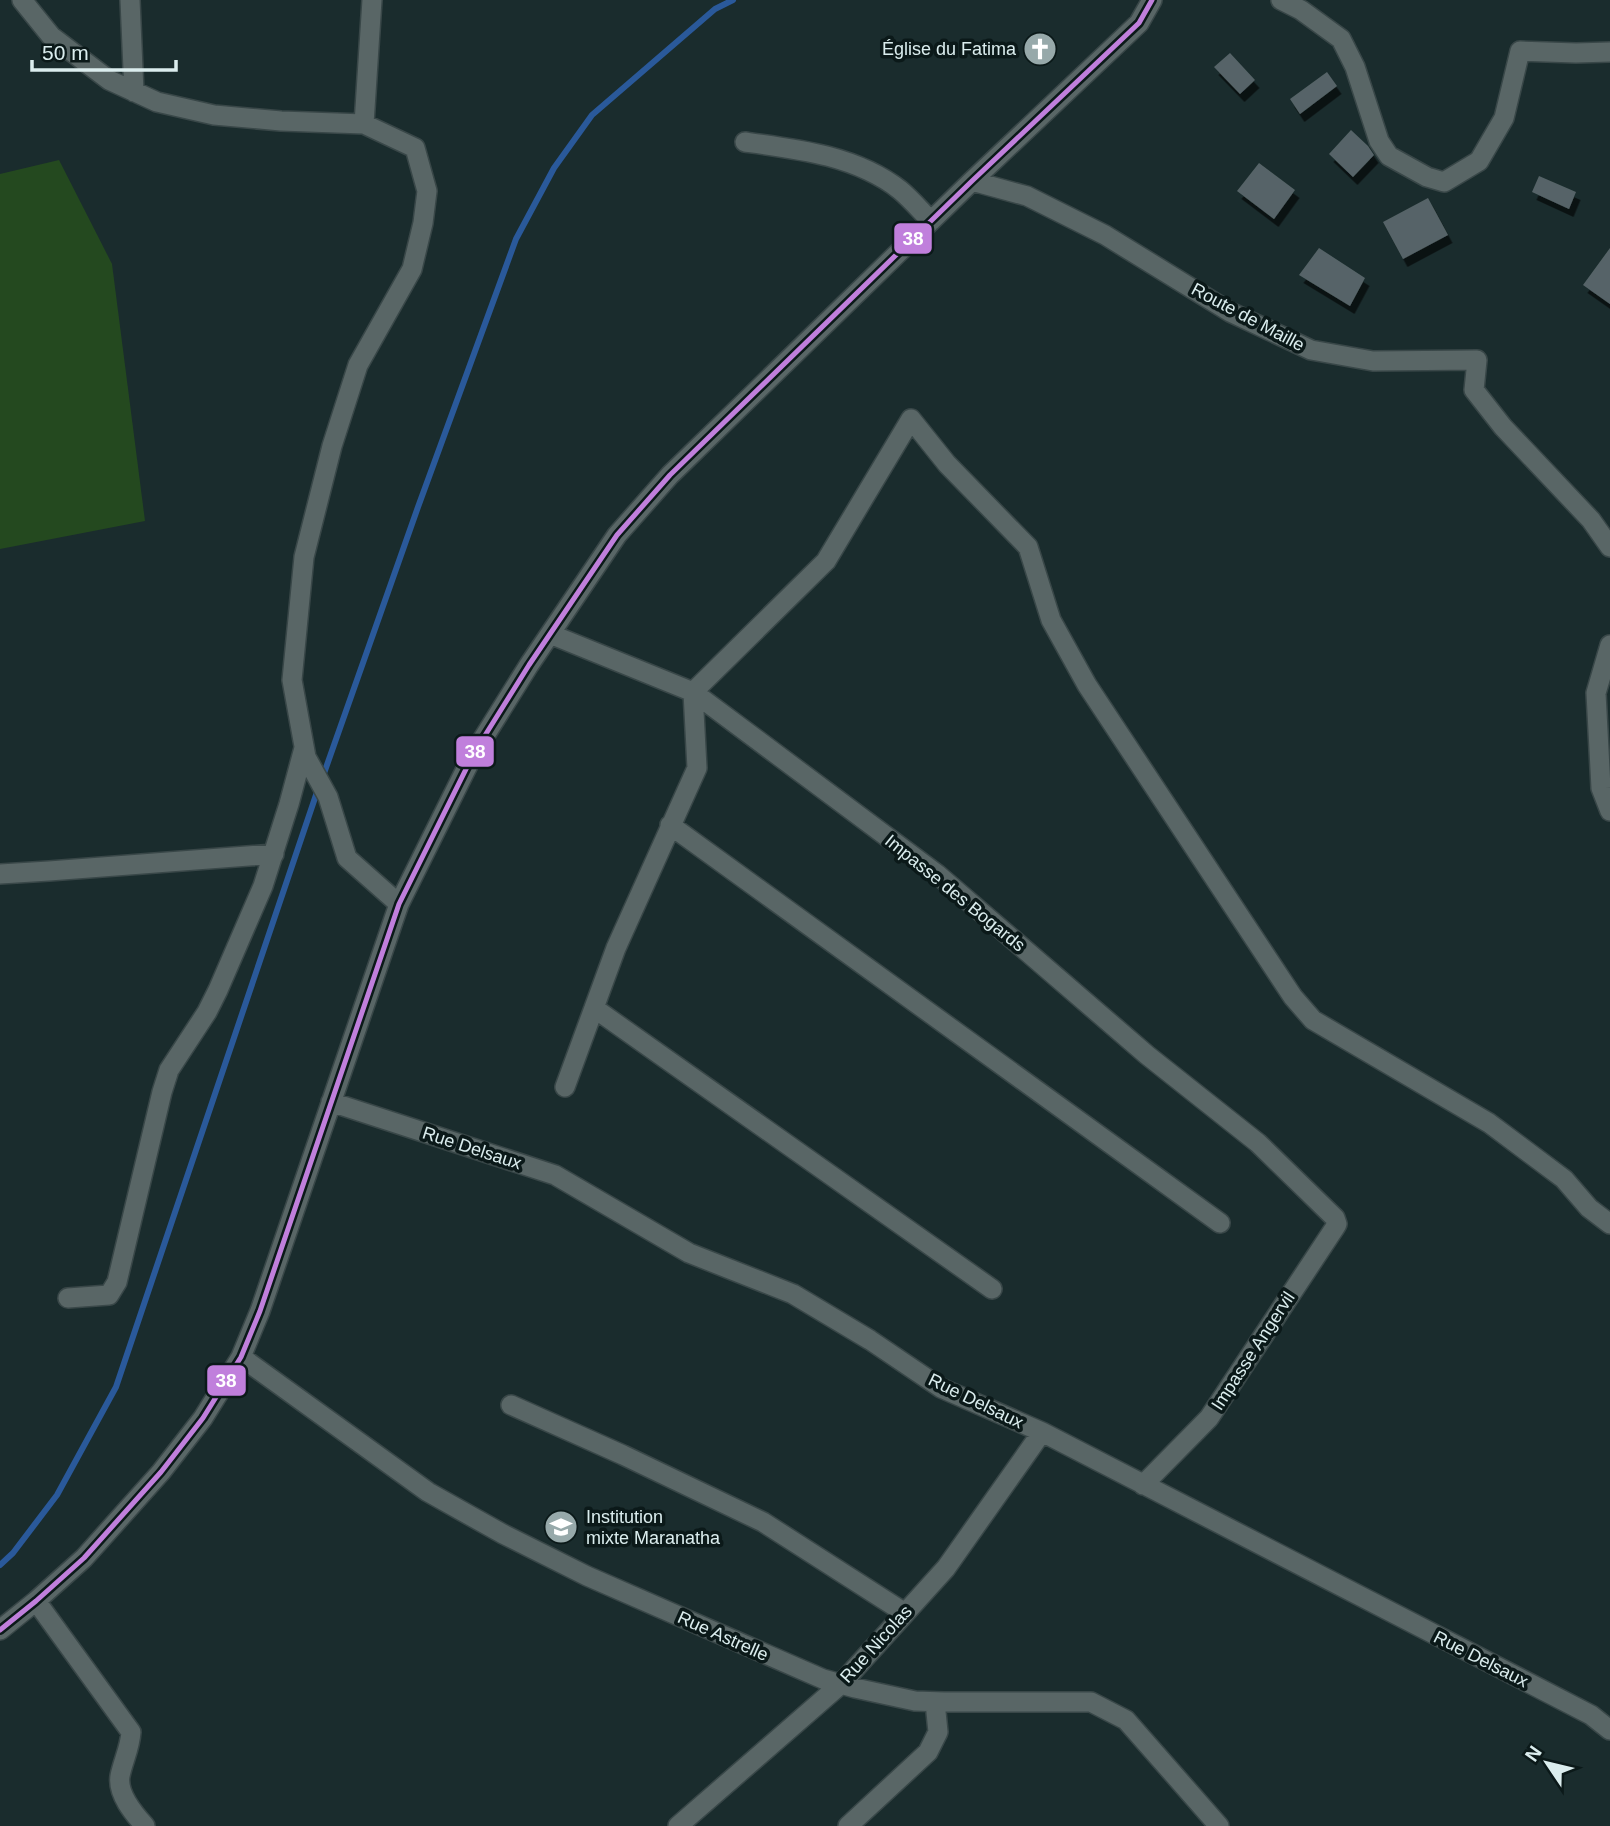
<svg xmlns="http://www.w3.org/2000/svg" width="1610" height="1826" viewBox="0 0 1610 1826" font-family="Arial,sans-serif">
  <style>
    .green { fill: #24491f }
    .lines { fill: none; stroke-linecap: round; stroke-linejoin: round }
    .stream { stroke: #2a599a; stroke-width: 6 }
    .building { fill: #566467; filter: url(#shadow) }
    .minor-casing { stroke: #394748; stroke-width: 22 }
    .minor { stroke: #596666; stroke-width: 19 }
    .bus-1-casing { stroke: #0b1919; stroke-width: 10 }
    .bus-1 { stroke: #c07fdc; stroke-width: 5 }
    .labels { text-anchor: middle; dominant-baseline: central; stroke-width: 7; stroke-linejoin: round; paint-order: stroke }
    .poi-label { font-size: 18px; fill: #dbedee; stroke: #0b1919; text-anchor: end }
    .street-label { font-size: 18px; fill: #dbedee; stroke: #0b1919 }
    .line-badge { stroke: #0b1919; stroke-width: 2.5 }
    .badge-label { font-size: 19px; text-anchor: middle; font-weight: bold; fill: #fff }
  </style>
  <defs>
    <filter id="shadow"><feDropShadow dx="4.5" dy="8" stdDeviation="0" flood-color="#0009"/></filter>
  </defs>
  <rect width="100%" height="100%" fill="#1a2c2d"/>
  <!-- green -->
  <path class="green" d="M59,160L112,264L145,521L0,549V174Z"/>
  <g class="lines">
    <!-- stream -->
    <path class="stream" d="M322,779L418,507L516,239L554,168L592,115L715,9L733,0
      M0,1565L13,1553L57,1495L116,1387L318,789"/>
  </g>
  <!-- building -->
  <path class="building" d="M1230,53L1255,80L1240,94L1214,67Z
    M1327,72L1337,86L1300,114L1290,99Z
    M1351,130L1368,146L1374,155L1353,177L1329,154Z
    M1259,163L1295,190L1274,219L1237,191Z
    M1539,176L1576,192L1569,209L1532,192Z
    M1428,198L1448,235L1403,259L1383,222Z
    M1319,248L1365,278L1350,306L1299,275Z
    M1610,248V304L1583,285Z"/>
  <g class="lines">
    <defs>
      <path id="minor" d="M22,0L51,36L109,80L157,102L214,115L281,121L364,124L415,148L427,191L423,223L412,269L358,365L332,446L304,557L292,680L306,757L328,797L347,858L399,904
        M130,0L134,92
        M1281,0L1301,10L1341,39L1355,67L1379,141L1389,156L1427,177L1444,182L1479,161L1504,118L1520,51L1576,53L1610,52
        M364,124L372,0
        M745,142C798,149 857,156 900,190C911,199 921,211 931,221
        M972,181L1027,196L1105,235L1230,312L1311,350L1373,361L1477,360L1474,390L1503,427L1591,520L1610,547
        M550,634L693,692L937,874L1147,1055L1258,1143L1335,1218L1337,1224L1334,1229L1209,1418L1143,1485
        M1610,645L1596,693L1601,788L1610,811
        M670,825L1220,1223
        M0,874L49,871L274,854
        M594,1008L992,1289
        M565,1087L616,948L697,768L693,692L826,561L911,419L947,464L1028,547L1051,620L1087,685L1293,997L1313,1020L1489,1123L1564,1179L1589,1208L1610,1224
        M331,1102L555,1175L689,1253L793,1294L870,1340L941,1388L1042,1432L1591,1715L1610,1730
        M68,1298L109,1295L117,1282L162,1092L169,1070L207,1012L218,990L263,886L289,804L304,748
        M241,1357L428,1492L503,1534L587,1576L823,1679L855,1688L915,1701L944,1702H1091L1126,1720L1219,1826
        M511,1405L623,1455L763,1522L905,1613
        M36,1601L131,1732C130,1748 123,1761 120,1776C117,1794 134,1814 145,1826
        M0,1630L36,1601L84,1558L161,1472L203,1418L241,1357L260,1311L399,904L474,753L529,665L617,535L670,475L972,181L1139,23L1152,0
        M678,1826L841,1684L946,1568L1042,1432
        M848,1826L928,1752L938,1732L935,1702"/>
    </defs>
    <!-- minor casing -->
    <use href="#minor" class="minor-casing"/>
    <!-- minor -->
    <use href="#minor" class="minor"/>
    <defs>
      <path id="bus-1" d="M0,1630L36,1601L84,1558L161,1472L203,1418L241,1357L260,1311L399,904L474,753L529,665L617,535L670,475L972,181L1139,23L1152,0"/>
    </defs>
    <!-- bus-1 casing -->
    <use href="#bus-1" class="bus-1-casing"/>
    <!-- bus-1 -->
    <use href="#bus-1" class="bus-1"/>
  </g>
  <!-- icons -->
  <defs>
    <symbol id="church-disc" viewBox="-11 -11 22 22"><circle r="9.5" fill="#97a9aa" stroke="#0b1919"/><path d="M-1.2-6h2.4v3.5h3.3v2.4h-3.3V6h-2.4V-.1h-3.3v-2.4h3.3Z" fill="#fff"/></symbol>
    <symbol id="school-disc" viewBox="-11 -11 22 22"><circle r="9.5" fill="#97a9aa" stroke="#0b1919"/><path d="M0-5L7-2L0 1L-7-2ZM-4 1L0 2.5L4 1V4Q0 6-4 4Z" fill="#fff"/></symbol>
  </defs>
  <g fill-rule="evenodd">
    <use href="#church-disc" x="1021" y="30" width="38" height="38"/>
    <use href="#school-disc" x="542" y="1508" width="38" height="38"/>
  </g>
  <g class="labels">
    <!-- poi labels -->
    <g class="poi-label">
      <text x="1016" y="49">Église du Fatima</text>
      <text x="586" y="1517" text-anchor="start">Institution<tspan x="586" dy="21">mixte Maranatha</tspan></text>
    </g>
    <!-- street labels -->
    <g class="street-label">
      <text transform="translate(1248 317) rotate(28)">Route de Maille</text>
      <text transform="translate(955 893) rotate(39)">Impasse des Bogards</text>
      <text transform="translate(472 1148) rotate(18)">Rue Delsaux</text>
      <text transform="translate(1253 1351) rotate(-57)">Impasse Angervil</text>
      <text transform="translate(976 1401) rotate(26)">Rue Delsaux</text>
      <text transform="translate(723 1636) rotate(24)">Rue Astrelle</text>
      <text transform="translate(876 1644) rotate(-48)">Rue Nicolas</text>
      <text transform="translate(1481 1659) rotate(27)">Rue Delsaux</text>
    </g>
  </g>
  <g class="line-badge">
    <rect x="893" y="222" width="40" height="33" rx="7" fill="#c07fdc"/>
    <rect x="455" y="735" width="40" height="33" rx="7" fill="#c07fdc"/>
    <rect x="206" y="1364" width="41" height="33" rx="7" fill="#c07fdc"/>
  </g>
  <g class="badge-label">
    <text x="913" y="245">38</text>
    <text x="475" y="758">38</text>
    <text x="226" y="1387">38</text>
  </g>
  <!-- north arrow -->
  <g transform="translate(1547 1763) rotate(305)" stroke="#0b1919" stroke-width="5" paint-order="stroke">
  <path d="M0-5L12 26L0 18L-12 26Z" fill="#dbedee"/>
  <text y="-10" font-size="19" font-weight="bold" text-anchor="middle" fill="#dbedee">N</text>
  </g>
  <!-- scale -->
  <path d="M32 60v10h144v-10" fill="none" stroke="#dbedee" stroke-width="3.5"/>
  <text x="42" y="60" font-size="21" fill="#dbedee" stroke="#0b1919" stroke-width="5" paint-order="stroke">50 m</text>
</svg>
